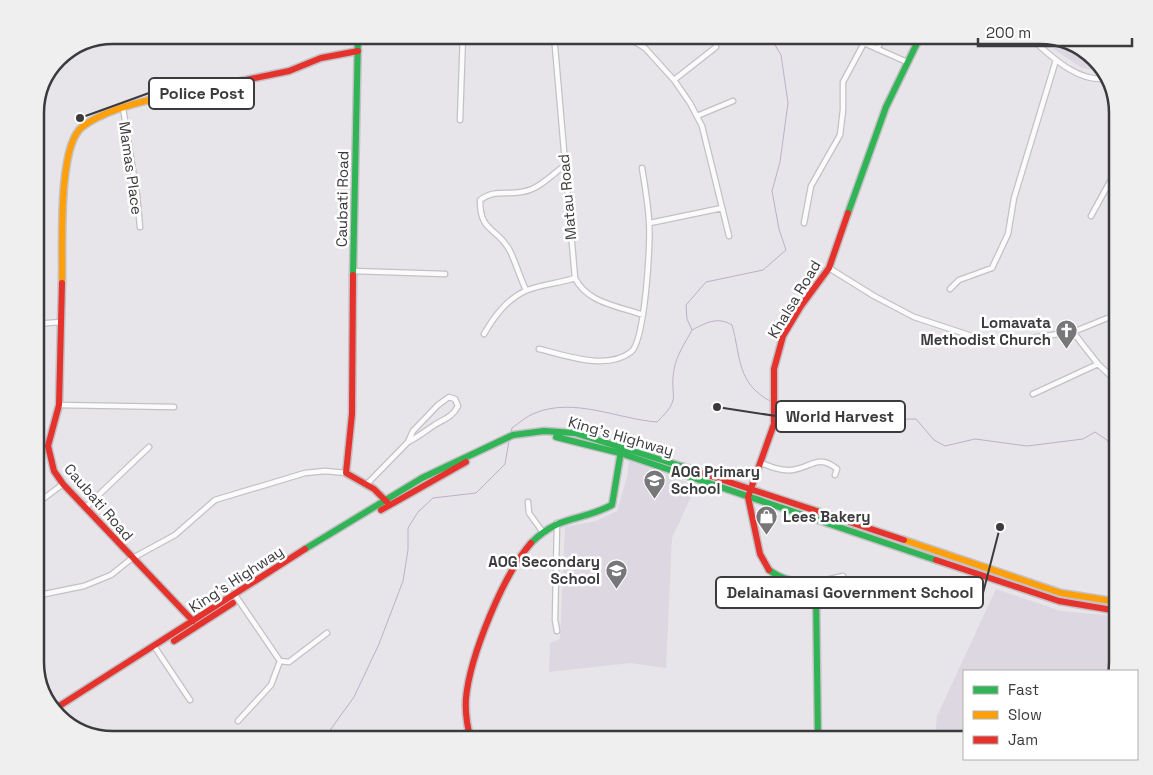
<svg xmlns="http://www.w3.org/2000/svg" width="1153" height="775" viewBox="0 0 1153 775" font-family="'Space Grotesk',sans-serif">
  <style>
    .built { fill: #dcd7e1 }
    .lines { fill: none; stroke-linecap: round; stroke-linejoin: round }
    .stream { stroke: #bcb0c8; stroke-width: 1 }
    .street-casing { stroke: #c3c1c5; stroke-width: 7 }
    .fast-casing { stroke: #c3c1c5; stroke-width: 9 }
    .slow-casing { stroke: #c3c1c5; stroke-width: 9 }
    .jam-casing { stroke: #c3c1c5; stroke-width: 9 }
    .street { stroke: #fbfbfc; stroke-width: 4.5 }
    .fast { stroke: #30b455; stroke-width: 6 }
    .slow { stroke: #ff9f0a; stroke-width: 6 }
    .jam { stroke: #e5322d; stroke-width: 6 }
    .labels { text-anchor: middle; dominant-baseline: central; stroke-width: 5; stroke-linejoin: round; paint-order: stroke }
    .street-label { font-size: 15px; fill: #3b3a3d; stroke: #fff }
    .poi-label { font-size: 15px; font-weight: bold; fill: #3b3a3d; stroke: #fff; text-anchor: end }
    .rim { fill: none; stroke: #3b3a3d; stroke-width: 2.5 }
    .leader { fill: none; stroke: #3b3a3d; stroke-width: 2 }
    .callout-dot { fill: #3b3a3d; stroke: #fff; stroke-width: 2 }
    .callout { fill: #fff; stroke: #3b3a3d; stroke-width: 2 }
    .callout-label { font-size: 16px; text-anchor: middle; font-weight: bold; fill: #3b3a3d }
  </style>
  <rect width="100%" height="100%" fill="#e7e5e9"/>
  <!-- built -->
  <path class="built" d="M1039,35L1084,48L1103,71L1082,68L1058,52Z
    M629,461L696,486L672,538L666,668L630,663L549,672L550,643L560,639L565,527L596,521L617,511L627,477Z
    M996,589L1061,611L1118,616V663L1115,671H964V740H935L937,716Z"/>
  <g class="lines">
    <!-- stream -->
    <path class="stream" d="M692,330C706,323 717,316 732,325C741,356 736,384 772,402
      M776,404L800,416L814,415L846,420L916,419L934,440L945,446L975,439L1027,446L1083,439L1095,432L1107,440L1118,460
      M511,432L512,428C519,423 527,416 535,413C574,397 618,419 657,422C683,397 669,398 674,370C676,356 685,343 692,330L687,319L686,305L706,282L763,270L786,250L779,229L772,191L780,162L788,103L781,55L769,35
      M323,740L354,697L379,644L403,581L408,550V528L418,512L433,498L476,493L505,464L509,441"/>
    <defs>
      <path id="street" d="M554,35L575,278C587,303 618,306 643,315
        M624,35L645,48L674,80L690,103L702,126L729,236
        M854,35L864,43L907,62
        M1027,35C1049,54 1078,85 1110,78
        M877,49L885,35
        M674,80L716,47
        M123,108L137,195L140,227
        M697,116L733,101
        M460,120L463,35
        M1091,216L1118,167
        M650,223L722,208
        M804,223L811,186L840,135L843,110V82L864,43
        M829,268L874,296L914,317L987,341L1024,339L1073,332L1110,317L1118,306
        M353,271L445,274
        M950,289L959,280L992,268L1008,234L1014,198L1056,60
        M526,290C520,278 516,263 510,251C497,226 480,234 480,200C497,187 512,198 532,189C544,184 554,173 564,166
        M35,324L61,322
        M1073,332L1098,364L1118,383
        M484,334C494,317 506,300 525,291C538,285 560,283 575,278
        M539,349C565,355 606,371 631,352C645,341 651,242 649,221C648,204 645,186 642,168
        M1033,394L1098,364
        M59,405L174,407
        M761,463C771,467 781,471 792,470C811,468 818,453 837,469L835,475
        M366,485L408,442L413,431L438,405L449,397L455,399L458,406C452,418 443,419 433,426C424,432 418,437 408,442
        M528,502L529,513L542,531
        M35,505L63,484
        M86,507L149,447
        M813,583L843,576
        M235,595L280,661L289,662L327,633
        M35,596L84,586L111,575L131,559L175,535L215,500L305,473L325,471L346,473
        M557,631L555,620L557,523
        M154,646L190,700
        M238,721L271,685L280,661"/>
      <path id="fast" d="M848,213L886,107L921,35
        M353,275L358,35
        M556,437L620,453L936,560
        M531,543C560,514 580,522 612,505L621,451
        M305,549L422,478L513,435L544,431L575,433L684,467
        M769,570C782,580 796,583 813,583L816,592L818,740"/>
      <path id="slow" d="M62,283C63,250 57,147 82,127C102,112 129,105 153,99
        M904,540L1061,593L1118,602"/>
      <path id="jam" d="M153,99L289,71L321,58L358,51
        M353,275L352,414L346,473L374,489L387,502
        M62,283L59,405L48,446L54,471L63,484L193,621
        M684,467L904,540
        M381,510L466,462
        M936,560L1059,601L1118,611
        M769,570L760,554L748,497L774,424V369L783,336L801,306L829,268L848,213
        M174,641L233,603
        M53,710L305,549
        M471,740C467,726 465,712 466,698C470,656 503,575 531,543"/>
    </defs>
    <!-- street casing -->
    <use href="#street" class="street-casing"/>
    <!-- fast casing -->
    <use href="#fast" class="fast-casing"/>
    <!-- slow casing -->
    <use href="#slow" class="slow-casing"/>
    <!-- jam casing -->
    <use href="#jam" class="jam-casing"/>
    <!-- street -->
    <use href="#street" class="street"/>
    <!-- fast -->
    <use href="#fast" class="fast"/>
    <!-- slow -->
    <use href="#slow" class="slow"/>
    <!-- jam -->
    <use href="#jam" class="jam"/>
  </g>
  <!-- icons -->
  <defs>
    <symbol id="church-pin" viewBox="-11 -11 22 30"><path d="M0 17L-7.5 6A9.5 9.5 0 1 1 7.5 6Z" fill="#777679" stroke="#fff"/><path d="M-1.2-6h2.4v3.5h3.3v2.4h-3.3V6h-2.4V-.1h-3.3v-2.4h3.3Z" fill="#fff"/></symbol>
    <symbol id="school-pin" viewBox="-11 -11 22 30"><path d="M0 17L-7.5 6A9.5 9.5 0 1 1 7.5 6Z" fill="#777679" stroke="#fff"/><path d="M0-5L7-2L0 1L-7-2ZM-4 1L0 2.5L4 1V4Q0 6-4 4Z" fill="#fff"/></symbol>
    <symbol id="shop-pin" viewBox="-11 -11 22 30"><path d="M0 17L-7.5 6A9.5 9.5 0 1 1 7.5 6Z" fill="#777679" stroke="#fff"/><path d="M-5-2.5h2.3a2.7 3.5 0 0 1 5.4 0H5L5.5 6h-11ZM-1.5-2.5h3a1.5 2.3 0 0 0-3 0Z" fill="#fff"/></symbol>
    <symbol id="university-pin" viewBox="-11 -11 22 30"><path d="M0 17L-7.5 6A9.5 9.5 0 1 1 7.5 6Z" fill="#777679" stroke="#fff"/><path d="M0-5L7-2L0 1L-7-2ZM-4 1L0 2.5L4 1V4Q0 6-4 4Z" fill="#fff"/></symbol>
  </defs>
  <g fill-rule="evenodd">
    <use href="#church-pin" x="1054" y="318" width="25" height="34"/>
    <use href="#school-pin" x="642" y="468" width="25" height="34"/>
    <use href="#shop-pin" x="754" y="504" width="25" height="34"/>
    <use href="#university-pin" x="604" y="558" width="25" height="34"/>
  </g>
  <g class="labels">
    <!-- street labels -->
    <g class="street-label">
      <text transform="translate(131 168) rotate(82)">Mamas Place</text>
      <text transform="translate(567 197) rotate(-95)">Matau Road</text>
      <text transform="translate(342 199) rotate(-89)">Caubati Road</text>
      <text transform="translate(794 299) rotate(-59)">Khalsa Road</text>
      <text transform="translate(621 436) rotate(16)">King's Highway</text>
      <text transform="translate(99 502) rotate(49)">Caubati Road</text>
      <text transform="translate(236 579) rotate(-33)">King's Highway</text>
    </g>
    <!-- poi labels -->
    <g class="poi-label">
      <text x="1051" y="322">Lomavata<tspan x="1051" dy="17">Methodist Church</tspan></text>
      <text x="671" y="471" text-anchor="start">AOG Primary<tspan x="671" dy="17">School</tspan></text>
      <text x="783" y="516" text-anchor="start">Lees Bakery</text>
      <text x="600" y="561">AOG Secondary<tspan x="600" dy="17">School</tspan></text>
    </g>
  </g>
  <!-- crop -->
  <path d="M0 0H1153V775H0ZM113 44H1040A69 69 0 0 1 1109 113V662A69 69 0 0 1 1040 731H113A69 69 0 0 1 44 662V113A69 69 0 0 1 113 44Z" fill="#efefef" fill-rule="evenodd"/>
  <path class="rim" d="M113 44H1040A69 69 0 0 1 1109 113V662A69 69 0 0 1 1040 731H113A69 69 0 0 1 44 662V113A69 69 0 0 1 113 44Z"/>
  <!-- callouts -->
  <path class="leader" d="M80 118L149 93M717 407L776 416M1000 527L983 593"/>
  <g class="callout-dot">
    <circle cx="80" cy="118" r="5"/>
    <circle cx="717" cy="407" r="5"/>
    <circle cx="1000" cy="527" r="5"/>
  </g>
  <g class="callout">
    <rect x="149" y="78" width="105" height="31" rx="5"/>
    <rect x="776" y="401" width="129" height="31" rx="5"/>
    <rect x="716" y="577" width="267" height="31" rx="5"/>
  </g>
  <g class="callout-label">
    <text x="202" y="99">Police Post</text>
    <text x="840" y="422">World Harvest</text>
    <text x="850" y="598">Delainamasi Government School</text>
  </g>
  <!-- legend -->
  <rect x="963" y="670" width="175" height="90" fill="#ffffff" stroke="#b1b0b1"/>
  <rect x="973" y="686" width="25" height="8" fill="#30b455" stroke="#b1b0b1"/>
  <text x="1008" y="695" font-size="15" fill="#3b3a3d">Fast</text>
  <rect x="973" y="711" width="25" height="8" fill="#ff9f0a" stroke="#b1b0b1"/>
  <text x="1008" y="720" font-size="15" fill="#3b3a3d">Slow</text>
  <rect x="973" y="736" width="25" height="8" fill="#e5322d" stroke="#b1b0b1"/>
  <text x="1008" y="745" font-size="15" fill="#3b3a3d">Jam</text>
  <!-- scale -->
  <path d="M978 38v8h154v-8" fill="none" stroke="#3b3a3d" stroke-width="2.5"/>
  <text x="986" y="38" font-size="15" fill="#3b3a3d" stroke="#ffffff" stroke-width="4" paint-order="stroke">200 m</text>
</svg>
